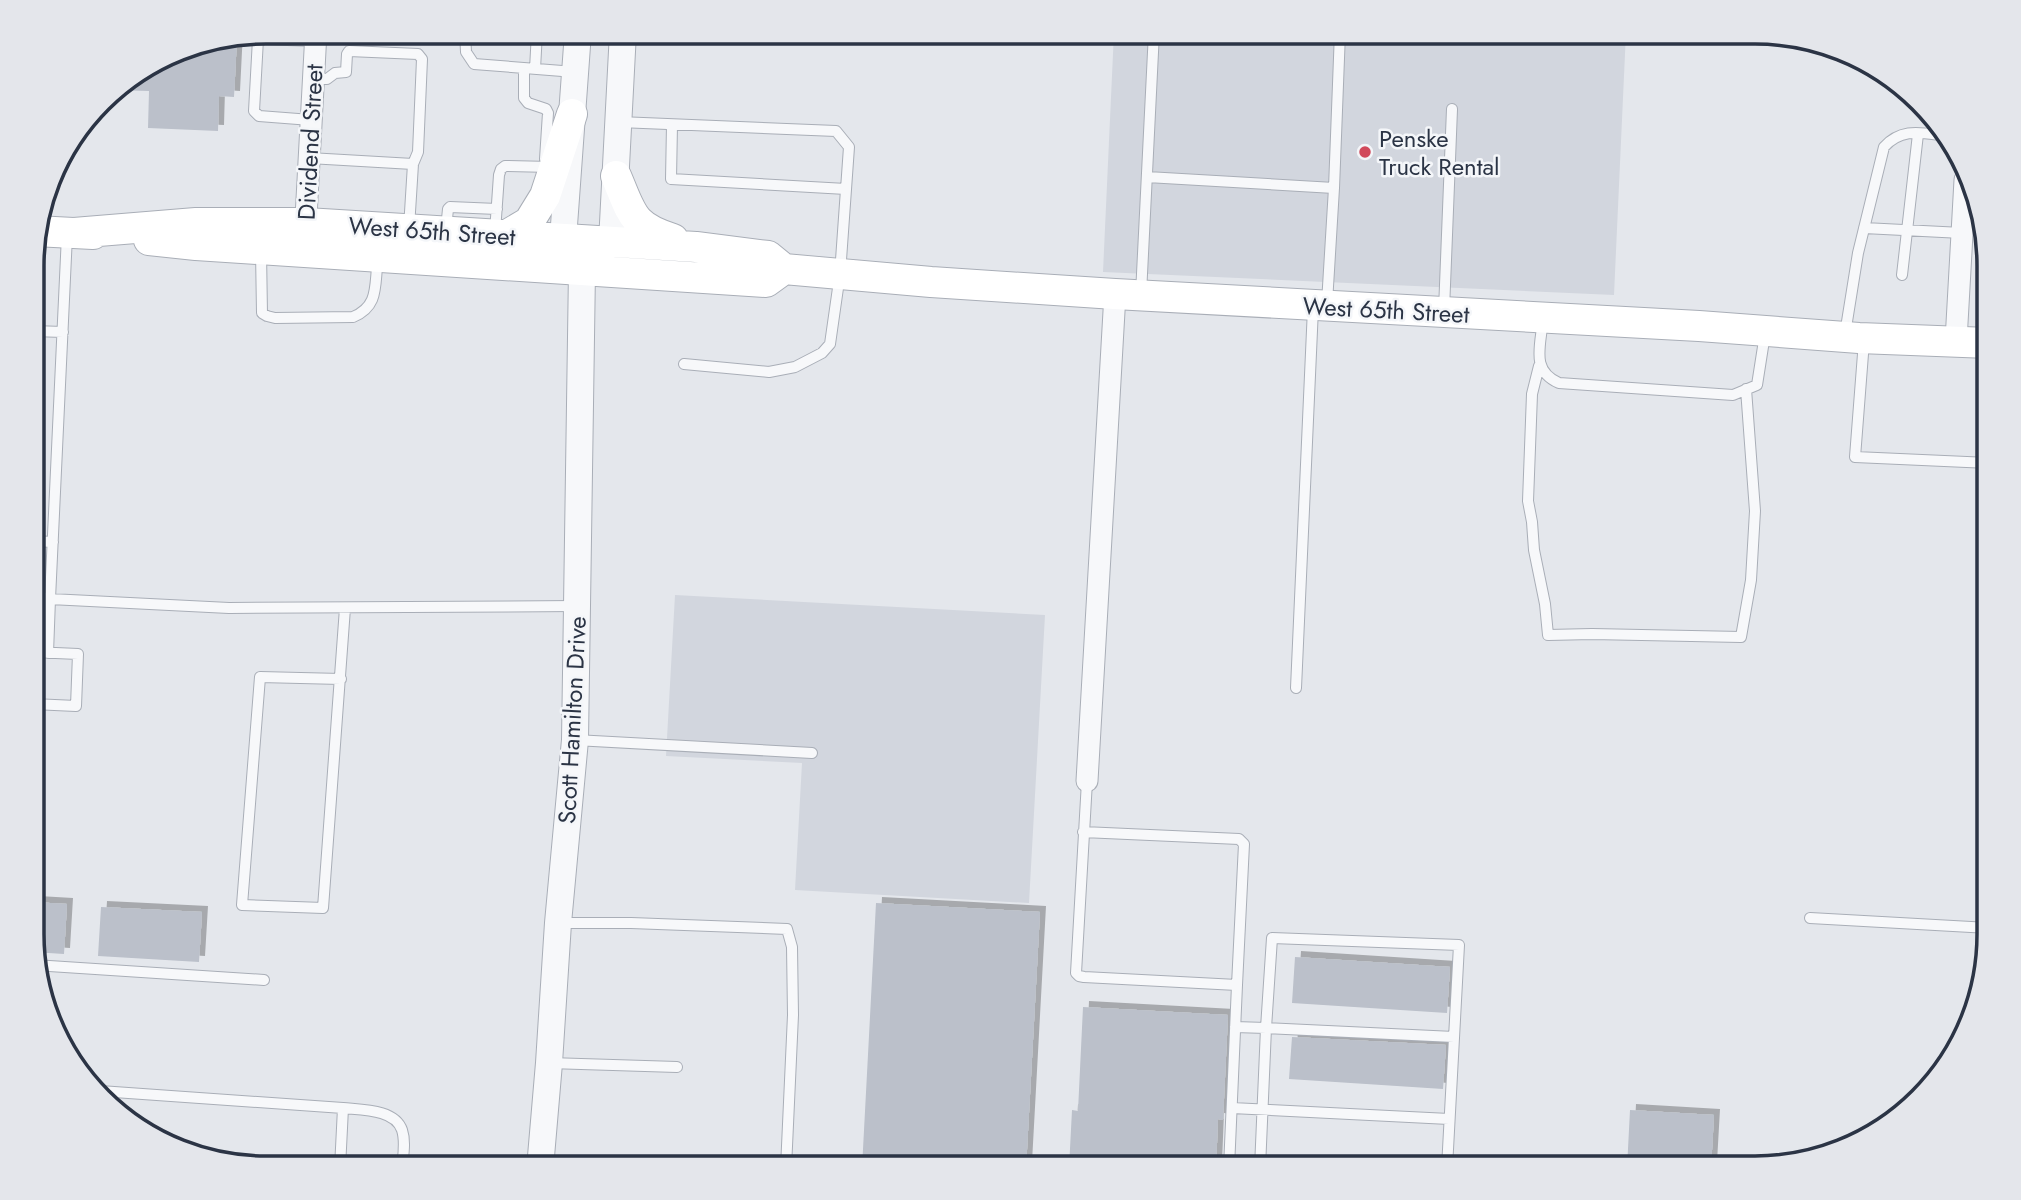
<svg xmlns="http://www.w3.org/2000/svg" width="2021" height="1200" viewBox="0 0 2021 1200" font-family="Jost,sans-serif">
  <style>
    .built { fill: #d2d6de }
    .building { fill: #bbc0ca; filter: url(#shadow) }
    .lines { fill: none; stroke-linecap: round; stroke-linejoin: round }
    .service-casing { stroke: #a9aeb7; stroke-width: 12 }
    .minor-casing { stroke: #a9aeb7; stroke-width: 23 }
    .tertiary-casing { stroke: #a9aeb7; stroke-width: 28 }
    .secondary-casing { stroke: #a9aeb7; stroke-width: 32 }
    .service { stroke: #f7f8fa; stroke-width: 10 }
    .minor { stroke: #f7f8fa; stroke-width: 21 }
    .tertiary { stroke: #f7f8fa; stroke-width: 26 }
    .secondary { stroke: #fff; stroke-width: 30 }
    .poi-dot { fill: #d1495b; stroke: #f4f6f9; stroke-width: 2.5 }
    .labels { text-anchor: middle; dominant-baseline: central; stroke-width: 5; stroke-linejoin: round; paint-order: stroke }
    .poi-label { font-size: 24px; fill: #2b3445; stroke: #f4f6f9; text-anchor: start }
    .street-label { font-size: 24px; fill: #2b3445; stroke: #f4f6f9 }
    .rim { fill: none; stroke: #2b3445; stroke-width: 3.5 }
  </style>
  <defs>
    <filter id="shadow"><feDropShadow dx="6" dy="-6" stdDeviation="0" flood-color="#0004"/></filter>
  </defs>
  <rect width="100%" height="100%" fill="#e4e7ec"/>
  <!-- built -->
  <path class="built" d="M1114,32H1626L1614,295L1103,272Z
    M675,595L1045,615L1029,903L795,890L802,763L666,756Z"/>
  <!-- building -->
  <path class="building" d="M237,37L234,97L219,96L218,131L148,128L149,91L112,90L177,49Z
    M33,902L67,904L64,954L33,952Z
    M876,903L1040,912L1026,1168H862Z
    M101,907L202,912L199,962L98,956Z
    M1295,957L1450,967L1447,1013L1292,1003Z
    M1083,1007L1228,1015L1223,1120L1218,1119L1216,1168H1069L1072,1110L1078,1111Z
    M1292,1037L1446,1045L1443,1089L1289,1079Z
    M1630,1110L1714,1115L1711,1168H1627Z"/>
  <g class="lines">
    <defs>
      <path id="service" d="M465,32L466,52L474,64L575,72
        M1318,32L1340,33
        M258,33V39L316,41
        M258,39L254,111L259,116L311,120
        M524,69V98L528,103L546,109L548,113L545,159
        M535,69L537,32
        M313,79H327L335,73L346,72L347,54L349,51L418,54L422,59L418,152L413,164L409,228
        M619,122L836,131L849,147L840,274L830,344L822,353L795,367L769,372L684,364
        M672,125L671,179L846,189
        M309,158L413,164
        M1147,177L1334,188
        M1864,228L1962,233
        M446,229L448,209L450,207L497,209
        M495,232L499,175L501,169L505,166L551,167
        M67,235L50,599L229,608L577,606
        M261,252L262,313L267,316L275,318L353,317C380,306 374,284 378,259
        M1902,275L1918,134
        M1141,294L1154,32
        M1327,303L1334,188L1340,32
        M1444,310L1452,109
        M1543,318C1541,346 1530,370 1559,383L1733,395L1757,385L1765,334
        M33,331L63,332
        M1845,334L1858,253L1884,147C1903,126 1924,134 1950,136
        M1864,341L1855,457L1989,463
        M1539,366L1532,394L1528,501L1532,522L1534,550L1545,604L1548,635L1592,634L1741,637L1751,580L1755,511L1746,389
        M33,541L53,542
        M33,597L50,599L48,653
        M33,652L78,654L76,706L33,704
        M341,679L260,677L242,905L323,908L345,608
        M1296,688L1313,308
        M575,740L812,753
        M1083,832L1239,839L1244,844L1237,985L1084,977L1079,976L1076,973L1087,781
        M1810,918L1989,928
        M558,923H631L787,929L792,947L793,1015L786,1168
        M34,965L264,980
        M1235,1027L1266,1028L1272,938L1459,945L1447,1168
        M549,1063L677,1067
        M100,1091L343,1108
        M1232,1108L1449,1119
        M340,1168L343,1108C362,1110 395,1109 402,1130C406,1142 403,1156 402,1168
        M1229,1168L1237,985
        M1260,1168L1266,1028L1454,1037"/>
      <path id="minor" d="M305,236L316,32
        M1956,341L1965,180
        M1087,781L1115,294"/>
      <path id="tertiary" d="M598,255L612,242L623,32
        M540,1168L549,1063L558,923L575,740L582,270L563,239L578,32"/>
      <path id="secondary" d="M616,176C632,213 631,226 673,239
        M35,231L93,234
        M74,233L196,223H306L696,247L768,256L784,269L931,282L1115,294L1699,326L1859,338L1989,343
        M507,235L529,222L545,196L572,114
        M149,240L196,245L766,282L784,269"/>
    </defs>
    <!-- service casing -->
    <use href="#service" class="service-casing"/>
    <!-- minor casing -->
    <use href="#minor" class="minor-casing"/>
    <!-- tertiary casing -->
    <use href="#tertiary" class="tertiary-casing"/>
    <!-- secondary casing -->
    <use href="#secondary" class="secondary-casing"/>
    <!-- service -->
    <use href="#service" class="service"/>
    <!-- minor -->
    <use href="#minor" class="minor"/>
    <!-- tertiary -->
    <use href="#tertiary" class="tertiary"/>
    <!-- secondary -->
    <use href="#secondary" class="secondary"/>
  </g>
  <!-- markers -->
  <circle class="poi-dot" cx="1365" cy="152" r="7"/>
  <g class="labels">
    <!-- poi labels -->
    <g class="poi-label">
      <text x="1379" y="138">Penske<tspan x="1379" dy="28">Truck Rental</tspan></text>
    </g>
    <!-- street labels -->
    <g class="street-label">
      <text transform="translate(310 142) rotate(-87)">Dividend Street</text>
      <text transform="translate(432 231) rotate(4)">West 65th Street</text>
      <text transform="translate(1386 310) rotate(3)">West 65th Street</text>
      <text transform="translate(572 720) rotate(-87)">Scott Hamilton Drive</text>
    </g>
  </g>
  <!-- crop -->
  <path d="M0 0H2021V1200H0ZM266 44H1755A222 222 0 0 1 1977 266V934A222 222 0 0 1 1755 1156H266A222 222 0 0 1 44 934V266A222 222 0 0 1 266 44Z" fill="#e4e6eb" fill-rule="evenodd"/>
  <path class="rim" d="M266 44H1755A222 222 0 0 1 1977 266V934A222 222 0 0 1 1755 1156H266A222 222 0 0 1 44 934V266A222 222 0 0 1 266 44Z"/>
</svg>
